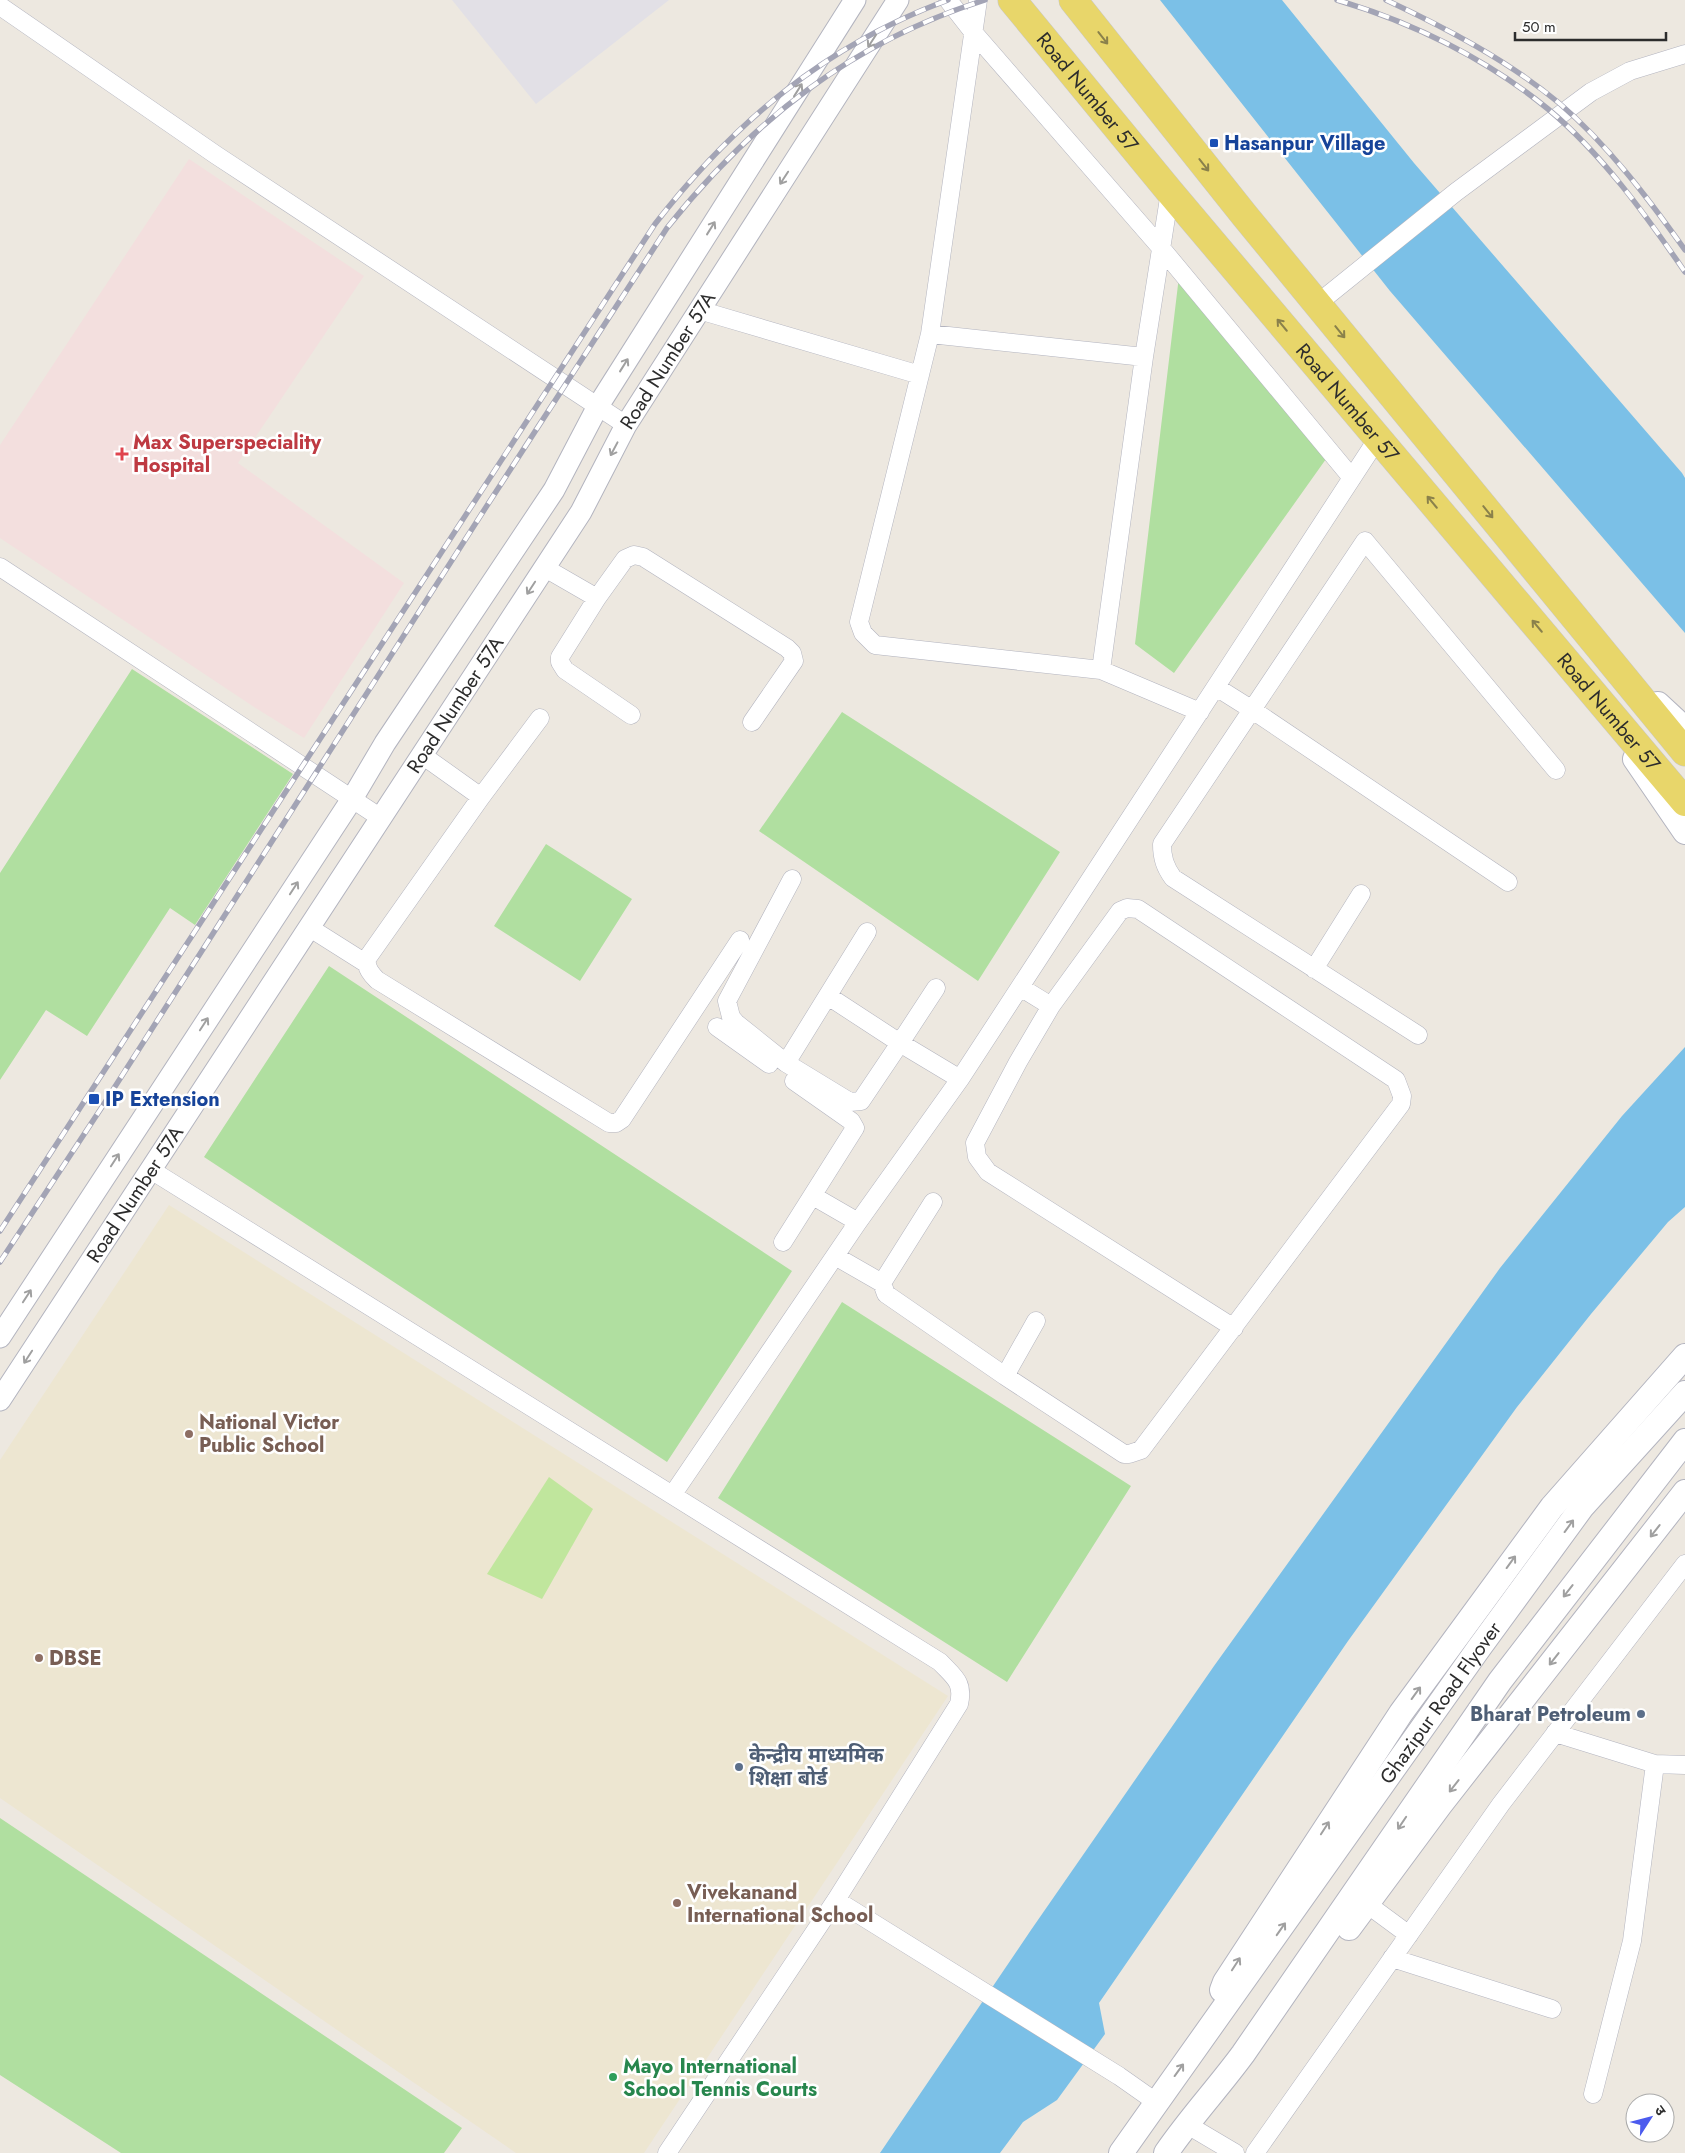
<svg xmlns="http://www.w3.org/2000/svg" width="1685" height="2153" viewBox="0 0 1685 2153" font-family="Jost,'Noto Sans Devanagari',sans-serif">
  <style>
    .industrial { fill: #e2e0e6 }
    .education { fill: #ede6d1 }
    .medical { fill: #f3dfde }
    .green { fill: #b0dfa0 }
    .pitch { fill: #c0e69d }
    .water { fill: #7bc0e7 }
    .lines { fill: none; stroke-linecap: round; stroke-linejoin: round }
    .minor-casing { stroke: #b3b4bf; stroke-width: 19 }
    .tertiary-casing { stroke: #b3b4bf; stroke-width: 23 }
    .secondary-casing { stroke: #b3b4bf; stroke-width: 26 }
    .primary-casing { stroke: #c8c8c8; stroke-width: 29 }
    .minor { stroke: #fff; stroke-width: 18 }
    .tertiary { stroke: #fff; stroke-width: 21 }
    .secondary { stroke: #fff; stroke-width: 24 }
    .primary { stroke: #e8d66a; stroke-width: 28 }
    .rail-casing { stroke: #a3a4b5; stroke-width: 5.5 }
    .rail { stroke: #fff; stroke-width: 4; stroke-dasharray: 11; stroke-linecap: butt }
    .oneway { stroke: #8a814b }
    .oneway2 { stroke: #a0a0a0 }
    .transit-dot { fill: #1a4fb4; stroke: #fff; stroke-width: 2 }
    .health-dot { fill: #e0444e; stroke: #fff; stroke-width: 2 }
    .education-dot { fill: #8d6e63; stroke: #fff; stroke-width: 2 }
    .service-dot { fill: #5c6f8a; stroke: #fff; stroke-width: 2 }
    .leisure-dot { fill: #2e9e5b; stroke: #fff; stroke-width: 2 }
    .labels { text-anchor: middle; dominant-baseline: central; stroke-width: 5; stroke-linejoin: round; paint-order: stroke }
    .street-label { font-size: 20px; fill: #2c2c2c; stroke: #fff }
    .transit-label { font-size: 20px; font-weight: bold; fill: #164399; stroke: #fff; text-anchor: start }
    .health-label { font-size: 20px; font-weight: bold; fill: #be3a42; stroke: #fff; text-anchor: start }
    .education-label { font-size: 20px; font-weight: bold; fill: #785e54; stroke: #fff; text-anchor: start }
    .service-label { font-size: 20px; font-weight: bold; fill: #4e5e75; stroke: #fff; text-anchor: end }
    .leisure-label { font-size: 20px; font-weight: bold; fill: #27864d; stroke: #fff; text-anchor: start }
  </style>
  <rect width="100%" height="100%" fill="#ede8e0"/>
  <!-- industrial -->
  <path class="industrial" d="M452,0H669L536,104Z"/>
  <!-- education -->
  <path class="education" d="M169,1205L948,1696L644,2153H516L0,1798V1460Z"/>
  <!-- medical -->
  <path class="medical" d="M189,159L364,276L238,463L404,583L304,738L254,707L0,538V445Z"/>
  <!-- green -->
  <path class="green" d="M1180,268L1326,459L1174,673L1135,644Z
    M132,669L293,774L195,925L170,908L87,1036L46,1010L0,1080V873Z
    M842,712L1060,852L978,981L759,831Z
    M546,844L632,899L580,981L494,926Z
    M329,966L792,1271L667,1462L204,1157Z
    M842,1302L1131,1486L1007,1682L718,1498Z
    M0,1818L462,2128L444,2153H121L0,2075Z"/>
  <!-- pitch -->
  <path class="pitch" d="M549,1477L593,1509L542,1599L487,1574Z"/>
  <!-- water -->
  <path class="water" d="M1160,0H1282L1414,163L1682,473L1685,478V633L1390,291Z
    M1685,1047V1207L1668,1222L1591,1314L1517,1407L1348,1641L1099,2003L1105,2034L1057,2100L1023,2122L1000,2153H880L1031,1930L1214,1666L1500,1268L1622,1116Z"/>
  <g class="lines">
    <defs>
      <path id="minor" d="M948,0L973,32L1162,249L1352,478
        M978,0L930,334L859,622L863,633L875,645L1101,670L1144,357L1170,192
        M0,6L216,155L626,425
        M1317,304L1456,192L1591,92L1630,71L1685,54
        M699,310L920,375
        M930,334L1144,357
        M0,567L381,818
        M545,568L597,598
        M1101,670L1200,712
        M1216,687L1251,709L1508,882
        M631,715L565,670L560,662V657L597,598L625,559L634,555L643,557L787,648L792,653L794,661L752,722
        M540,718L481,797L366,960C367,969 371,974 377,980L609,1123H616L622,1119L740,940
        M422,755L481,797
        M792,879L727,1001L731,1017L736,1023L786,1063L850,1102L861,1101L900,1043L960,1079
        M310,928L367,964
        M1314,969L1361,894
        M1020,987L1051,1006
        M828,996L900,1043L936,988
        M717,1027L769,1064
        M1418,1035L1173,878C1165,867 1162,858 1162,844L1365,541L1556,770
        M786,1063L867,932
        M151,1170L940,1662C954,1677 964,1682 959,1704L836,1900L667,2153
        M813,1196L858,1222
        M933,1202L882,1283L886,1294L1005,1376L1124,1454H1129L1141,1450L1401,1104L1402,1096L1396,1080L1138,909L1127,908L1120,911L1051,1006L1018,1062L975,1143L977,1157L988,1172L1234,1328
        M783,1242L855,1128L851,1121L794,1081
        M835,1256L882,1283
        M1005,1376L1036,1321
        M673,1494L858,1222L960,1079L1378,438
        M1555,1733L1655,1764L1632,1941L1593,2094
        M1655,1764L1685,1765
        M836,1900L1119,2076L1156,2102
        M1367,1904L1409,1935
        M1392,1958L1552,2009
        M1186,2124L1235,2153
        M1255,2153L1501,1804L1685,1564"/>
      <g id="tertiary">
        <path d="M0,1337L352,799L385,743L554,490L598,406L855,0"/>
        <path id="s1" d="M0,1400L581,512L626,425L898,0"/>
      </g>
      <g id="secondary">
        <path d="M1658,704L1685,729"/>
        <path d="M1635,759L1685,832"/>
        <path d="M1349,1928L1440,1805L1685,1492"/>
        <path d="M1222,1990L1225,1982L1401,1713L1552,1507L1685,1356"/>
        <path id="s2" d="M1121,2153L1479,1648L1582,1507L1685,1393"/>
        <path d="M1166,2153C1190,2118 1218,2088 1243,2054L1500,1681L1685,1441"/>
      </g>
      <g id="primary">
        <path id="s3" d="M1012,0L1170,192L1685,802"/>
        <path d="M1073,0L1245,216L1685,752"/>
      </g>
    </defs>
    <!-- minor casing -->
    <use href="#minor" class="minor-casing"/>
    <!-- tertiary casing -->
    <use href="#tertiary" class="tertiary-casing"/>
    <!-- secondary casing -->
    <use href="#secondary" class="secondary-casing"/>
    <!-- primary casing -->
    <use href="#primary" class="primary-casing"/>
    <!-- minor -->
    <use href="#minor" class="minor"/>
    <!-- tertiary -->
    <use href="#tertiary" class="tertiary"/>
    <!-- secondary -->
    <use href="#secondary" class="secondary"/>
    <!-- primary -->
    <use href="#primary" class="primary"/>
    <defs>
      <path id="rail" d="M1337,0C1412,22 1487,59 1548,109C1602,154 1645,214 1685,272
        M1386,0C1446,28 1507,60 1559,103C1608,145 1648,198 1685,250
        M0,1231L655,224C734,122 826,45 948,0
        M0,1262L100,1110L488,504L667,228C753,120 852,42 985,0"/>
    </defs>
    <!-- rail casing -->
    <use href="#rail" class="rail-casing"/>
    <!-- rail -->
    <use href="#rail" class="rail"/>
  </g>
  <!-- one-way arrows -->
  <defs><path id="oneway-shaft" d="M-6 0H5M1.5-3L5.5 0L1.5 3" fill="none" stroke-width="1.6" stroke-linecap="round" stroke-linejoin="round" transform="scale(1.25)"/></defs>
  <g class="oneway">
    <use href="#oneway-shaft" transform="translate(1103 38) rotate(52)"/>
    <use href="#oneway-shaft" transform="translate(1204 165) rotate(52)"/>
    <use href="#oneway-shaft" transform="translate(1282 325) rotate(-130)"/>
    <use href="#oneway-shaft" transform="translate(1340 332) rotate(51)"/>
    <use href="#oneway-shaft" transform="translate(1432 502) rotate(-130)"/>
    <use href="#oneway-shaft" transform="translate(1488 512) rotate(51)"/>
    <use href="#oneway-shaft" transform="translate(1537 626) rotate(-130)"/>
  </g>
  <g class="oneway2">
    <use href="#oneway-shaft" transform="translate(872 41) rotate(123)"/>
    <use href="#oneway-shaft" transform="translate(798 90) rotate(-58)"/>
    <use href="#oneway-shaft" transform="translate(784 178) rotate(123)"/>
    <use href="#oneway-shaft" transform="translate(711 228) rotate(-58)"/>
    <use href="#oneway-shaft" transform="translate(624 365) rotate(-58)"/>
    <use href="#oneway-shaft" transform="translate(614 449) rotate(118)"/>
    <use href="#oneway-shaft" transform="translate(531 588) rotate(123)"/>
    <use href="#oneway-shaft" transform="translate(294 888) rotate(-57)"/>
    <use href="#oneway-shaft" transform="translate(204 1024) rotate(-57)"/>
    <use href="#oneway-shaft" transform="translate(115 1160) rotate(-57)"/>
    <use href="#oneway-shaft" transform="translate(27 1296) rotate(-57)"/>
    <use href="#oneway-shaft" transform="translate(28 1357) rotate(123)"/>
    <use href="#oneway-shaft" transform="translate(1569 1526) rotate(-54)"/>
    <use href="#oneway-shaft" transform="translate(1655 1531) rotate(128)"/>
    <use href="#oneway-shaft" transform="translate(1511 1562) rotate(-54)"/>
    <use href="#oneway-shaft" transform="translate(1568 1591) rotate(128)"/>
    <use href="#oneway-shaft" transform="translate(1554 1659) rotate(128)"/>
    <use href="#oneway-shaft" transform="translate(1416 1693) rotate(-54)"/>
    <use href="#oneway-shaft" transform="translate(1454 1786) rotate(128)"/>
    <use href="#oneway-shaft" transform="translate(1402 1823) rotate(124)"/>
    <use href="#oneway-shaft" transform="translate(1325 1828) rotate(-57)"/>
    <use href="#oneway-shaft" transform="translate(1281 1929) rotate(-55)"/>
    <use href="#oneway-shaft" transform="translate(1236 1964) rotate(-57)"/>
    <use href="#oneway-shaft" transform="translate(1179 2070) rotate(-54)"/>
  </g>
  <!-- markers -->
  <g class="transit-dot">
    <rect x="1209" y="138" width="10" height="10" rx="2.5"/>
    <rect x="88" y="1093" width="12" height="12" rx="2.5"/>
  </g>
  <path class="health-dot" d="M119.5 446.5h5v5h5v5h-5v5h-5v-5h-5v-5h5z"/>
  <g class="education-dot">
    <circle cx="189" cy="1434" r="5"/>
    <circle cx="39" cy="1658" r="5"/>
    <circle cx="677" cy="1903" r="5"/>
  </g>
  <g class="service-dot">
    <circle cx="1641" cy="1714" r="5"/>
    <circle cx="739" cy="1767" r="5"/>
  </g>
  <circle class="leisure-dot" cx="613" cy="2077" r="5"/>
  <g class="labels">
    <!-- street labels -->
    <g class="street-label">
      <text stroke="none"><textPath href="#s3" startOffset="119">Road Number 57</textPath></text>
      <text stroke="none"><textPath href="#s1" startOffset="1236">Road Number 57A</textPath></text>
      <text stroke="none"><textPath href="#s3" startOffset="524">Road Number 57</textPath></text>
      <text stroke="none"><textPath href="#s1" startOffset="831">Road Number 57A</textPath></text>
      <text stroke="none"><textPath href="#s3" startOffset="929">Road Number 57</textPath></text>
      <text stroke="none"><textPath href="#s1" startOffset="246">Road Number 57A</textPath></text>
      <text stroke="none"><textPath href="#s2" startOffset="552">Ghazipur Road Flyover</textPath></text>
    </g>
    <!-- transit labels -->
    <g class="transit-label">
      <text x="1224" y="143">Hasanpur Village</text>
      <text x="105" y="1099">IP Extension</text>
    </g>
    <!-- health labels -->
    <g class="health-label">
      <text x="133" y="442">Max Superspeciality<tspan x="133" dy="23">Hospital</tspan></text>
    </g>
    <!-- education labels -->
    <g class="education-label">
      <text x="199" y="1422">National Victor<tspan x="199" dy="23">Public School</tspan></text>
      <text x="49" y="1658">DBSE</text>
      <text x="687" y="1892">Vivekanand<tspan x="687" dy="23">International School</tspan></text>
    </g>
    <!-- service labels -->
    <g class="service-label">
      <text x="1631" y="1714">Bharat Petroleum</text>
      <text x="749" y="1755" text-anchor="start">केन्द्रीय माध्यमिक<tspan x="749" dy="23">शिक्षा बोर्ड</tspan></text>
    </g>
    <!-- leisure labels -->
    <g class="leisure-label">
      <text x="623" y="2066">Mayo International<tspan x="623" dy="23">School Tennis Courts</tspan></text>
    </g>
  </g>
  <!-- north arrow -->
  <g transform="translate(1650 2118) rotate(54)"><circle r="24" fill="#ffffff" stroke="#ababab"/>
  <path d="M0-4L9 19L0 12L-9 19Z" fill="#4c5bee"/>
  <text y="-8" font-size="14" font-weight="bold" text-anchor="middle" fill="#2c2c2c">उ</text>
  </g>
  <!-- scale -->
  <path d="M1515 32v8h151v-8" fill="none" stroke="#2c2c2c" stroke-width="2.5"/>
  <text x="1522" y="32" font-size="15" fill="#2c2c2c" stroke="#ffffff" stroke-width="4" paint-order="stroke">50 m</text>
</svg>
